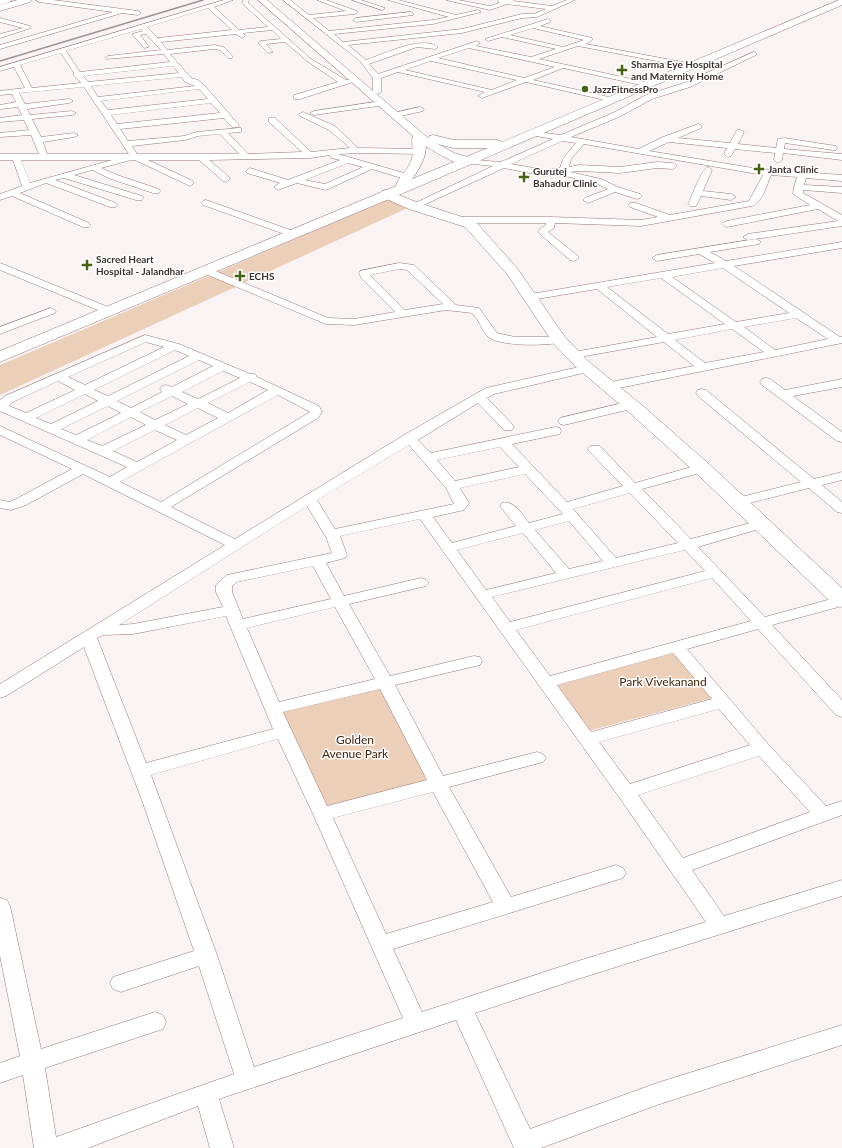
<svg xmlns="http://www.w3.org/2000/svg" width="842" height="1148" viewBox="0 0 842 1148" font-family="Lato,sans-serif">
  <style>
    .green { fill: #ebcfb9 }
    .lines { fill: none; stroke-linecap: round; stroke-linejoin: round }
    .street-casing { stroke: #987778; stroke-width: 1 }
    .secondary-casing { stroke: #987778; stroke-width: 1 }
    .primary-casing { stroke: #987778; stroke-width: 1 }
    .highway-casing { stroke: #987778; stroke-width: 1 }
    .street { fill: #fff; fill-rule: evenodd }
    .secondary { fill: #fff; fill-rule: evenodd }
    .primary { fill: #fff; fill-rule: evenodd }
    .highway { fill: #fff; fill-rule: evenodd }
    .rail { stroke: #9c9292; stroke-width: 1.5 }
    .poi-dot { fill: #466213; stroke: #fff; stroke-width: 1.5 }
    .labels { text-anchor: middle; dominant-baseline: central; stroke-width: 3; stroke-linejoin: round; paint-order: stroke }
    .far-poi-label { font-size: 10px; font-weight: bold; fill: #3e3131; stroke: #fff; text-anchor: start }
    .park-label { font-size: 12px; fill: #42250a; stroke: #fff }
  </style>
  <rect width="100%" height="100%" fill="#faf3f3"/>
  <!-- green -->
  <path class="green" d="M389,199L412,206L0,395V365Z
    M675,648L716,697L584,732L548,684Z
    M383,683L434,779L323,813L277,710Z"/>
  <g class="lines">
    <defs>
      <path id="street" d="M36,0H53L138,11L141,13L138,15L122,13L0,49V45L113,12L39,2Z
        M224,0H233L214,7L239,30L268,27L242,3L243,0H249L248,3L311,59L346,80H349L353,82L300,99H294V95L338,82L307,61L285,42L266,44L273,52L268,53L258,43L261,41L281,39L272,30L243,33L245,36L242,38L236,34L161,42L167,50L214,45L224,47L233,57L232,58H228L220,50L214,49L170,54L191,78L198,80L204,85L239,125L238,127H232L224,118L120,129L128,141L184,136L197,132L238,128H241V132L228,133L248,154L302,152L269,122V118H275L311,152L350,148L329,130L300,116L299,114L303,112L335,126L358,148L423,149L424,151L423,153L420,154L362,153L338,154L411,175L412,177L411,179L408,180L372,169L326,190L297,183L278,190L274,187L280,183L247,173L246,171L250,168L288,180L340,160L331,158L330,155L310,158L209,160L229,177L230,179L226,182L223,181L199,160H148L193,181L194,183L190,186L135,160H131L101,168L117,175L159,189L160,191L159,193H153L111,179L92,170L74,175L142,196L144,198L142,200H136L64,178L55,180L116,203L118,205L116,207H110L46,183L20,193L89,223L91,225L89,227H83L12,196L0,200V194L22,186L13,160H0V154H39L31,135L0,137V133L29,130L24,120L0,122V118L22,115L18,107L0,109V105L16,102L12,94L0,95V91L25,88L14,67L0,71V67ZM208,8L232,30L158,38L147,27ZM141,29L143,31L132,34L144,48L149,47L140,35L146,34L161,50L108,56L105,58L106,59L164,54L170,62L80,72L66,51ZM61,53L74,73L73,74L81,83L32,88L20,65ZM173,66L179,73L88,82L83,76ZM182,77L185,82L195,86L98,97L91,86ZM84,87L129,154H47L43,142L74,137L78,135L74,133L41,137L32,119L72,115L76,113L72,111L30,115L27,109L69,103L73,101L69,99L25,104L19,93ZM199,89L208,99L108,110L101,101ZM211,103L220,113L117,124L111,115ZM220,134L239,154H137L132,146L185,140L198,136ZM21,160H112L30,183ZM348,163L363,167L325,184L305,180Z
        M283,0H290L309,15L346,11L317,0H326L357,11L358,12L355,14L313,18L329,31L433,20L449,17L388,0H398L456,15L478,10L481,12L433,24L334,34L343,42L462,29L522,14H534L546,9L507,4L490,10L446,0H458L490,6L499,3L498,0H514L513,1L552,6L567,0H575L537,17L522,18L462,33L348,45L366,60C384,54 422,35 438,47L435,49L417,47L369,64L378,74L477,41L480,43L476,46L531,57L556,49L502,37L488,41L485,39L548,19L550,20V22L540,26L592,38V40L586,44L693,64L697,66L693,68L578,46L539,59L641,81L645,83L641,85L563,68L533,80L605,96L609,98L605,100L526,82L482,98L478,96L485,92L398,72L381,78V92L377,94L373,92V78L360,61ZM533,28L584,40L563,47L510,35ZM469,48L555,67L524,78L438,58ZM430,61H431L517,80L492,90L405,70Z
        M352,0H361L385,8L382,10Z
        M411,12L414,14L413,15L356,22L353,20L356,18Z
        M0,18L30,26L31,28L0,38V34L23,28L0,22Z
        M754,52L757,54L756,55L690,87L652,99L621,116L571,137L639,149L663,137L698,124L702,126L701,128L678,138L730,143L737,130H740L744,132L738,144L776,148L778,139L784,138L836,146L837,148L836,150H833L785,143L784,149L842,154V160L783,153L782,160L778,163L774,160L775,153L735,149L731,156L728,157L724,154L727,148L669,142L649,151L759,169L842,175V181L806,178L804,185L842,187V193L803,190V193L842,215V226L748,240L743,237L748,234L838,221L818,209L727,227L724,226L722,224L724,222L727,221L810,205L793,194L794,187L797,177L771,175C767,184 762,203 752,206L641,226L555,223L554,228L548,232L578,256L579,258L574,261L570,260L540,234L538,232L541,228L546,225V223H461L456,220L461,217H550L641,220L658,217L630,207L628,205L630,203H636L670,215L749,201L763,175L584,144L571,159L569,167L579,165L620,167L657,162L673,163L677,166L673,169L657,168L620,173L579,171L570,172L601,179L618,187L640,194L642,196L640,198L637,199L615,192L588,203L583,200L585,198L608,189L595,183L565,176V173L545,176L504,168L417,208H411L409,206L493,166L464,163L463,161L464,159L501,162L553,139L530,135V131L561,135L615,112L646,95L684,83ZM562,141L576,143L563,159L560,168L545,170L511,164Z
        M382,101L386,103L385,105L314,115L310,113L314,111Z
        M420,107L424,109L423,111L401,116L397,114L398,112Z
        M708,167L712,170L703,191L731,194L736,197L731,200L701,196L696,206H690L688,204C692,197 701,169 708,167Z
        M206,200L296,232L298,234L296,236H290L203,205L201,203L203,201Z
        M756,239L761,242L759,244L710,252L726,261L842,242V248L734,266L840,337H842V343L609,390L605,389L603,386L605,383L694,366L664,342L574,358L570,357L568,355L570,353L574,352L657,337L597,289L531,300L526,297L531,294L715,263L699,254L657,261L652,258L657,255ZM723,268L789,313L736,322L672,277ZM661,278L725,324L668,334L607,287ZM796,318L828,339L775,350L744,327ZM732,329L764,352L705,363L675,340Z
        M0,263L113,309L114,311L109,314L105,313L0,270Z
        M399,263L414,265L456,305L479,308L497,333L515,337H559L563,338L565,340L563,342C548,346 499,347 487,336C481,329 479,319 472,313L446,310L354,325L326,324L203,273L202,271L207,268L211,269L328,318L354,319L395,312L362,279L359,273L360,271ZM399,269L407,270L443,304L405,310L370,275Z
        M51,308L56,311L55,313L0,334V327Z
        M145,335L179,344L250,374H255L257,377L319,406L322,412L318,418L171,507L235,539L404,435L486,388L588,365L592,367L594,369L592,371L494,394L487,398L512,424L514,427L512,430H504L478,403L418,440L431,453L555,427L560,428L561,431L560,434L512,444L567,502L623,486L590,452L588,449L590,446H600L635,483L702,464L707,465L709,468L707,471L642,489L691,539L761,520L766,521L768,524L766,527L698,547L765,617L842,596V606L772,625L842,700V717L836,715L758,629L687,649L768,744L826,806L842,801V815L692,870L724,916L842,880V896L578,979L475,1013L530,1129L657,1083L842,1025V1045L657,1105L541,1148H514L456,1020L219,1099L234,1148H210L198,1106L88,1148H34L23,1075L0,1083V1063L20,1056L0,956V898L7,900L10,906L41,1049L155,1012L163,1015L166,1022L163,1029L45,1068L56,1137L234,1074L199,966L121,992L113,989L110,983L113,977L194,951L143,803L84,647L6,696L0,698V684L225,545L83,474L26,505L11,510L0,508V500L10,502L16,499L72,469L0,435V426L110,477L127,467L0,411V400L5,396ZM146,342L164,347L85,385L68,377ZM175,350L189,356L108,396L94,390ZM199,360L213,366L172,387L166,385L162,386L160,389L162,392L131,408L117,401ZM223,371L240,378L198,399L182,392ZM58,381L75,390L26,413L9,406L13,402ZM250,382L268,390L228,413L208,403ZM85,394L98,401L51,424L36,418ZM278,395L310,412L161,502L120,482ZM172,396L188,404L155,420L140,412ZM108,406L121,413L76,435L61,429ZM198,408L218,418L186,435L165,425ZM131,417L146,425L102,446L87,440ZM155,430L177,440L137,462L113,451ZM409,445L446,488L454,504L335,529L317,500ZM500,447L519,467L455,481L437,460ZM525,474L563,514L529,523C522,514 514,500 502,503L500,506L516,526L452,543L433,517L464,510L469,503L460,488ZM630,493L678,543L616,558L573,509ZM307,506L326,537L332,553L227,575L216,585V592L223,607L133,624L119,625ZM420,519L619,797L706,922L578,961L422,1012L393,949L623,878L626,873L623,868L616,865L511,897L449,787L543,762L546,758L543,754L537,752L443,776L395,685L480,665L482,661L480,657L474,656L390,676L349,604L426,586L429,583L426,580L421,578L344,596L326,563L345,558L347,555L340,536ZM569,521L603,561L569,569L535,530ZM523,533L556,573L486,590L457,550ZM685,550L705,571L510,622L492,597ZM313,566L331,599L243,619L232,592V586L237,582ZM712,578L751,621L550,676L516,630ZM335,607L375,679L279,702L247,628ZM226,616L273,729L146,763L97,638L103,635L133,634ZM673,653L712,699L591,732L557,685ZM380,689L427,780L327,806L283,712ZM719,709L750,745L630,784L599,742ZM278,739L313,814L403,1018L254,1067L217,955L151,775ZM759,756L810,812L683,858L638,795ZM433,792L493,902L386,934L333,818Z
        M766,378L770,379L785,390L842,379V387L793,396L842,432V442L837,441L762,385L760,382L762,379Z
        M702,389L706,390L814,479L842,472V480L822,485L842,502V513L837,512L809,488L738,506L733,505L731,502L733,499L801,482L698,396L696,393L698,390Z
        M631,401L635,402L637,405L635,408L564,425L560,424L558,421L560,418Z"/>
      <path id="secondary" d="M18,0H31L30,2L0,11V5Z
        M258,0H267L429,139L454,153L471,158L473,161L471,164C456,167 434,151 421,143Z
        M386,190L419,203L475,221L517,268L565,337L588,361L643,406L709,464L842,588V607L834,605L695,472L631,414L576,367L553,343L507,274L465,227L409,209L382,197L380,194L382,191Z"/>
      <path id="primary" d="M839,0H842V5L413,189L0,362V351L396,186C398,177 409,169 412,158C414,151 410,140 414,133H422C432,148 421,167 412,179L488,148H454L429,142L427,139L429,136L433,135L454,140H497L502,142Z"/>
      <path id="highway" d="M0,0H11L10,2L0,5Z"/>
    </defs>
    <!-- street casing -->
    <use href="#street" class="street-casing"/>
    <!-- secondary casing -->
    <use href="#secondary" class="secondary-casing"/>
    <!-- primary casing -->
    <use href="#primary" class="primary-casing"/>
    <!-- highway casing -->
    <use href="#highway" class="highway-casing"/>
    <!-- street -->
    <use href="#street" class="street"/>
    <!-- secondary -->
    <use href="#secondary" class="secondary"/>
    <!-- primary -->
    <use href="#primary" class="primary"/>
    <!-- highway -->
    <use href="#highway" class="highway"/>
    <!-- rail -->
    <path class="rail" d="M0,61L203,0"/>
  </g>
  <!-- markers -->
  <g class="poi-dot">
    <path d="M620 64h4v4h4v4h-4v4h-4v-4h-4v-4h4z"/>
    <circle cx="585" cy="89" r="4"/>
    <path d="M757 163h4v4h4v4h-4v4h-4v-4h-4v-4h4z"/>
    <path d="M522 171h4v4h4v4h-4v4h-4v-4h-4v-4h4z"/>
    <path d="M85 259h4v4h4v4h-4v4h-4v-4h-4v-4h4z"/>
    <path d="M238 270h4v4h4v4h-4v4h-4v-4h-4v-4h4z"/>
  </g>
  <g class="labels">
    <!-- far-poi labels -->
    <g class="far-poi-label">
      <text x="631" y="64">Sharma Eye Hospital<tspan x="631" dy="12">and Maternity Home</tspan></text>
      <text x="593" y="89">JazzFitnessPro</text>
      <text x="768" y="169">Janta Clinic</text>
      <text x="533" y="171">Gurutej<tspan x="533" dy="12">Bahadur Clinic</tspan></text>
      <text x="96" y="259">Sacred Heart<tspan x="96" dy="12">Hospital - Jalandhar</tspan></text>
      <text x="249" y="276">ECHS</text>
    </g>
    <!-- park labels -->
    <g class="park-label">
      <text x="663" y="681">Park Vivekanand</text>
      <text x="355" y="739">Golden<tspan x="355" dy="14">Avenue Park</tspan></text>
    </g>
  </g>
</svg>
